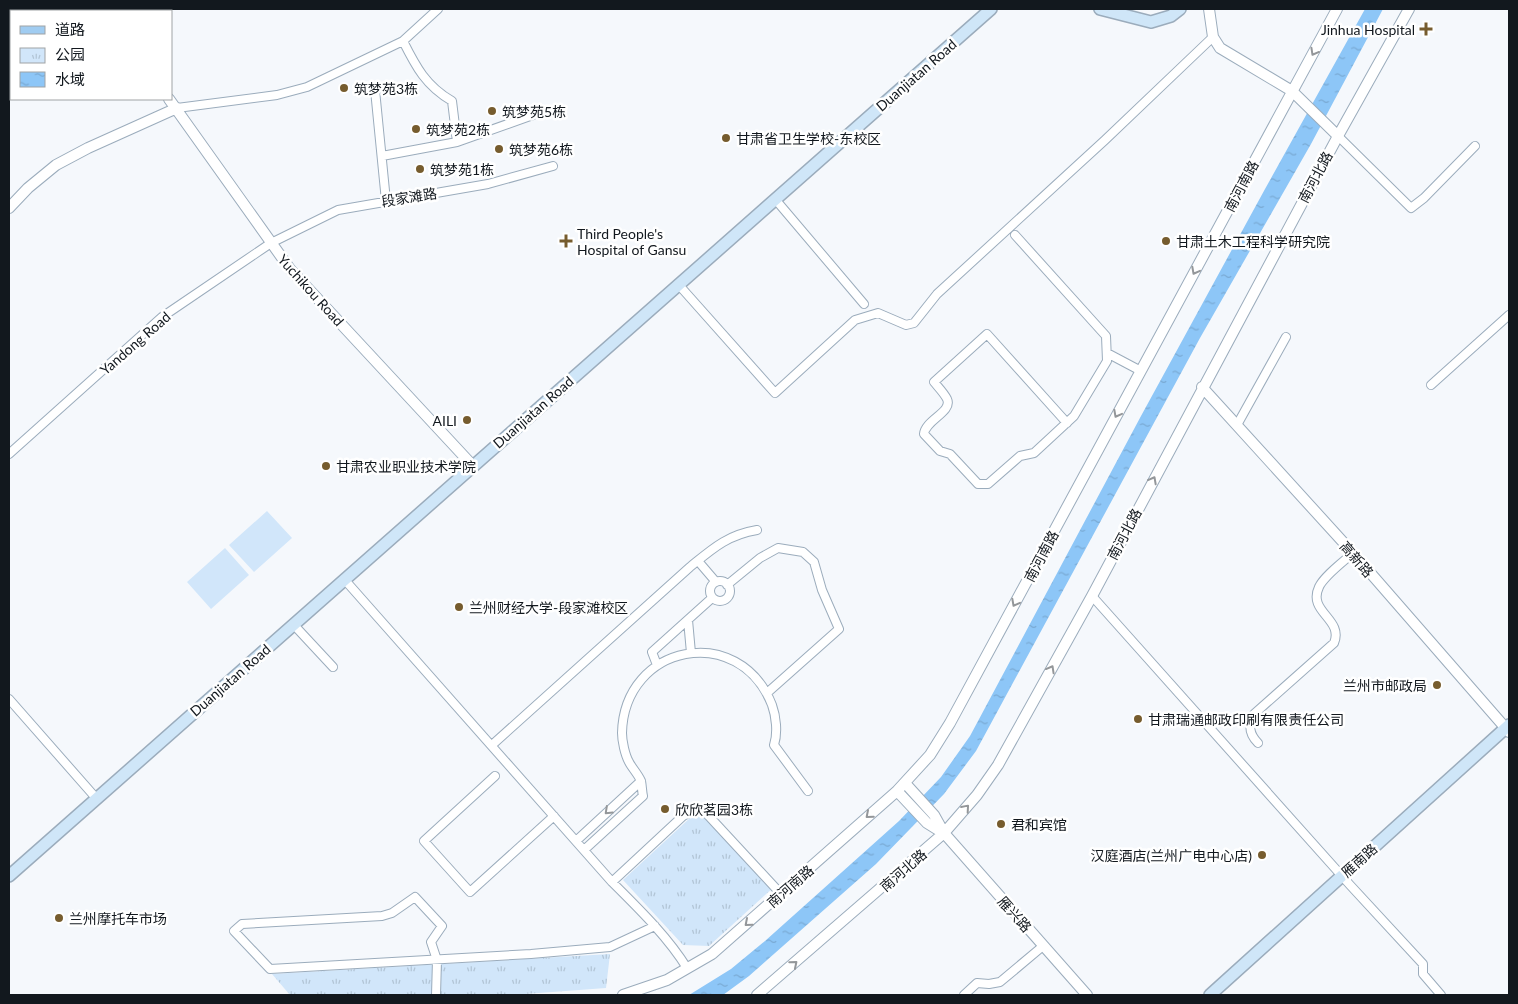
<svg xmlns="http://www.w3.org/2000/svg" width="1518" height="1004" viewBox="0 0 1518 1004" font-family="Lato,'Noto Sans SC',sans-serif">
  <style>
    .grass { fill: #d1e6fa }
    .park { fill: url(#park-tufts) }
    .water { fill: url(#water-ripples) }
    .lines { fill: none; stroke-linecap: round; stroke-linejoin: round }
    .minor-casing { stroke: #9bacbc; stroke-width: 10 }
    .tertiary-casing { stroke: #9bacbc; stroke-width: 12 }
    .secondary-casing { stroke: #9bacbc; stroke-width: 14 }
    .primary-casing { stroke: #4577a1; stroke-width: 15 }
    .minor { stroke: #fff; stroke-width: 8 }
    .tertiary { stroke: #fff; stroke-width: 10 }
    .secondary { stroke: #cfe6f8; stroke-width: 11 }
    .primary { stroke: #a0ccf1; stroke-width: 12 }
    .oneway { stroke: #94979a }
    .poi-dot { fill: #765c2e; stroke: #fff; stroke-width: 2 }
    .labels { text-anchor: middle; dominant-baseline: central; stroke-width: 5; stroke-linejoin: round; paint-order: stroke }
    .poi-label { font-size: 14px; fill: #12181e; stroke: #fff; text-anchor: start }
    .street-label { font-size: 14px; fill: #12181e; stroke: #fff }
  </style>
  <defs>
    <pattern id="park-tufts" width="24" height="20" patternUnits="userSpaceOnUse" patternTransform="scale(1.25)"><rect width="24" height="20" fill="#d1e6fa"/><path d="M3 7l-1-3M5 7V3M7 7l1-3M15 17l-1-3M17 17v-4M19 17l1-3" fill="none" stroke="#b2c5d6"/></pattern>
    <pattern id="water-ripples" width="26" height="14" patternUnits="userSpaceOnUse" patternTransform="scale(1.25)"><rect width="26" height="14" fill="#8dc6f7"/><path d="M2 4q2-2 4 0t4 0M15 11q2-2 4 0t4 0" fill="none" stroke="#79a9d3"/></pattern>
  </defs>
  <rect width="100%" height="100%" fill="#f5f8fc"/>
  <!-- grass -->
  <path class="grass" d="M267,511L292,538L254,572L229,545Z
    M225,548L249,575L211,609L187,582Z"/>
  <!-- park -->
  <path class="park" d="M704,805L776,885L709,946L683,945L623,880Z
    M610,954L606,988L512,995H290L272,974Z"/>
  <!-- water -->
  <path class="water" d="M1365,9H1383L1311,144L1200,338L976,751L944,794L876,864L749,976L723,995H689L731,969L765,941L899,821L941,777L970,736L1141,416L1265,189Z"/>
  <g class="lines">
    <defs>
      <path id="minor" d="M403,41C416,67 426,86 452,101L457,142
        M375,90L386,201
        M177,108L277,95L307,87L403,41L438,9
        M1338,136L1411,208L1424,198L1475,146
        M382,156L457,142L533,115
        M775,199L864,304
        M1015,235L1106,336L1107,361L1074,416L1034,453L1020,456L988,484H978L950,454L940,451L924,434C925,420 953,412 947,399C944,393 938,387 934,382L987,334L1067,423
        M678,284L775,393L855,320L878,313L906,325L914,323L937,294L1105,140L1213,37
        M1107,353L1141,371
        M1431,385L1509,315
        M1237,425L1286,337
        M9,454L162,317L271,243L338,210L488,184L553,166
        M698,561L716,582
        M344,579L612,882C639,909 667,936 687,968
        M710 591a10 10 0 1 1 20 0a10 10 0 1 1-20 0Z
        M727,585L760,558L778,548L803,552L814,562L822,590L839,629L767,693
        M1092,596L1350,885L1423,964V974L1441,995
        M688,620L691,653
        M293,624L333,667
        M657,665L652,652L712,598
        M9,699L96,798
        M1258,743C1249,734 1248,725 1254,714L1334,643C1344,619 1307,612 1319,587C1324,576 1343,562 1353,553
        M492,745L690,567C712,549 727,535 757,530
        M495,776L424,841L470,892L554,816
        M576,841L641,781
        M584,850L643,796C642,792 642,786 641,781C638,774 632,768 629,762C625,755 622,741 622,733C624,644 739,621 772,705C776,716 778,733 774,745L808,791
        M612,882L683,816C691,811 697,810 706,813L781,894
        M436,995L437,960L431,942L442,926L415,897L392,913L382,916L242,924L234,931L270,969L531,954L610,947L655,926
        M964,995L977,983L989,984L1000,982L1043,946"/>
      <path id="tertiary" d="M90,9L92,11
        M1209,9L1213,37L1220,48L1292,91L1338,136
        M169,99L290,269L473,466
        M9,208L28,188L56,165L88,148L177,108
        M1202,387L1353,553L1509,732
        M905,783L934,815L944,833L1087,995
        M897,791L927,823L943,833
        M623,995L667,980L712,954L897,791L930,755L950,723L1337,9
        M757,995L944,833L977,795L998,765L1092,596L1338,136L1409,9"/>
      <path id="secondary" d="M1100,9L1151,22L1171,16L1180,9
        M9,876L991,9
        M1210,995L1509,725"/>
      <path id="primary" d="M55,11L58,9
        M9,44L11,41"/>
    </defs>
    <!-- minor casing -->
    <use href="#minor" class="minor-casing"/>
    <!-- tertiary casing -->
    <use href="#tertiary" class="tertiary-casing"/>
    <!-- secondary casing -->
    <use href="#secondary" class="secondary-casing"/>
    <!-- primary casing -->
    <use href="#primary" class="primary-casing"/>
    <!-- minor -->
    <use href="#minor" class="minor"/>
    <!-- tertiary -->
    <use href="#tertiary" class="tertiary"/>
    <!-- secondary -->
    <use href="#secondary" class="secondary"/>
    <!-- primary -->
    <use href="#primary" class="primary"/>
  </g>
  <!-- one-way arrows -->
  <defs><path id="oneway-chevron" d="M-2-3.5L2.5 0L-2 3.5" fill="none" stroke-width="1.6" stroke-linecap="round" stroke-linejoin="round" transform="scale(1.25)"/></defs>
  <g class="oneway">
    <use href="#oneway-chevron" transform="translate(1314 52) rotate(119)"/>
    <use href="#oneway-chevron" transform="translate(1195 271) rotate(118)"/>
    <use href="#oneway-chevron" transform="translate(1117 414) rotate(118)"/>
    <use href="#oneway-chevron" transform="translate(1153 480) rotate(-62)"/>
    <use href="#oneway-chevron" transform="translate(1015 603) rotate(118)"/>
    <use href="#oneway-chevron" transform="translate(1051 669) rotate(-61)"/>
    <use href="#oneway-chevron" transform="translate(966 808) rotate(-49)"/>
    <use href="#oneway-chevron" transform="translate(608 811) rotate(137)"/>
    <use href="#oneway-chevron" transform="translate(869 815) rotate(139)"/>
    <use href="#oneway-chevron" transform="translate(748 923) rotate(139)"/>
    <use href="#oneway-chevron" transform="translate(794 964) rotate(-40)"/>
  </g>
  <!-- markers -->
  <g class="poi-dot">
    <path d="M1423.5 21.5h5v5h5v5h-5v5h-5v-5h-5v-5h5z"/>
    <circle cx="344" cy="88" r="5"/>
    <circle cx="492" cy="111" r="5"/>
    <circle cx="416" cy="129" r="5"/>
    <circle cx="726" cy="138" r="5"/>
    <circle cx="499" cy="149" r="5"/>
    <circle cx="420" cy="169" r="5"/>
    <path d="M563.5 233.5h5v5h5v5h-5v5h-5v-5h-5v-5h5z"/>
    <circle cx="1166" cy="241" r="5"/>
    <circle cx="467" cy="420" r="5"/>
    <circle cx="326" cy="466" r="5"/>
    <circle cx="459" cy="607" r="5"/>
    <circle cx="1437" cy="685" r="5"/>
    <circle cx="1138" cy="719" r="5"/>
    <circle cx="665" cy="809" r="5"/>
    <circle cx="1001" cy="824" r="5"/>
    <circle cx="1262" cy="855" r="5"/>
    <circle cx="59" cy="918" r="5"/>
  </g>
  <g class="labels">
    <!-- poi labels -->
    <g class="poi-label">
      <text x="1415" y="29" text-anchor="end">Jinhua Hospital</text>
      <text x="354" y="88">筑梦苑3栋</text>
      <text x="502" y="111">筑梦苑5栋</text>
      <text x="426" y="129">筑梦苑2栋</text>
      <text x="736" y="138">甘肃省卫生学校-东校区</text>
      <text x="509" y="149">筑梦苑6栋</text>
      <text x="430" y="169">筑梦苑1栋</text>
      <text x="577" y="233">Third People's<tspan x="577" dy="16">Hospital of Gansu</tspan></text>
      <text x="1176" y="241">甘肃土木工程科学研究院</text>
      <text x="457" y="420" text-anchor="end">AILI</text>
      <text x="336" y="466">甘肃农业职业技术学院</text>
      <text x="469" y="607">兰州财经大学-段家滩校区</text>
      <text x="1427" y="685" text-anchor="end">兰州市邮政局</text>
      <text x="1148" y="719">甘肃瑞通邮政印刷有限责任公司</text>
      <text x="675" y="809">欣欣茗园3栋</text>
      <text x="1011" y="824">君和宾馆</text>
      <text x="1252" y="855" text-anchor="end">汉庭酒店(兰州广电中心店)</text>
      <text x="69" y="918">兰州摩托车市场</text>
    </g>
    <!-- street labels -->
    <g class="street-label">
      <text transform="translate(916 75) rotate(-41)">Duanjiatan Road</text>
      <text transform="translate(1315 177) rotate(-62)">南河北路</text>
      <text transform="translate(1241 186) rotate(-62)">南河南路</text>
      <text transform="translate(409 197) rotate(-9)">段家滩路</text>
      <text transform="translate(311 290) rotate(48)">Yuchikou Road</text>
      <text transform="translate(135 343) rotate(-41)">Yandong Road</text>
      <text transform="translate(533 412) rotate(-41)">Duanjiatan Road</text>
      <text transform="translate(1124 534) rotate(-62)">南河北路</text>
      <text transform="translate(1041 556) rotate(-62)">南河南路</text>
      <text transform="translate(1357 559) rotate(49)">高新路</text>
      <text transform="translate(230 680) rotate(-41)">Duanjiatan Road</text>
      <text transform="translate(1359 860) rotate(-42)">雁南路</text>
      <text transform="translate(903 870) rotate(-41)">南河北路</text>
      <text transform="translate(790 886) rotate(-41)">南河南路</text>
      <text transform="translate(1015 914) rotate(48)">雁兴路</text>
    </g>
  </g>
  <!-- border -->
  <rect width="1518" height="1004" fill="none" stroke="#12181e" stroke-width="20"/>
  <!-- legend -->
  <rect x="10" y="10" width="162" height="90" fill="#ffffff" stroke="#a0a3a5"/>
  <rect x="20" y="26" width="25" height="8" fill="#a0ccf1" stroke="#a0a3a5"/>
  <text x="55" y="35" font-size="15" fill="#12181e">道路</text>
  <rect x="20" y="48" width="25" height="15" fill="url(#park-tufts)" stroke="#a0a3a5"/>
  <text x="55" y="60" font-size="15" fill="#12181e">公园</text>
  <rect x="20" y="72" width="25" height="15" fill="url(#water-ripples)" stroke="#a0a3a5"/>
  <text x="55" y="85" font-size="15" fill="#12181e">水域</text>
</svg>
